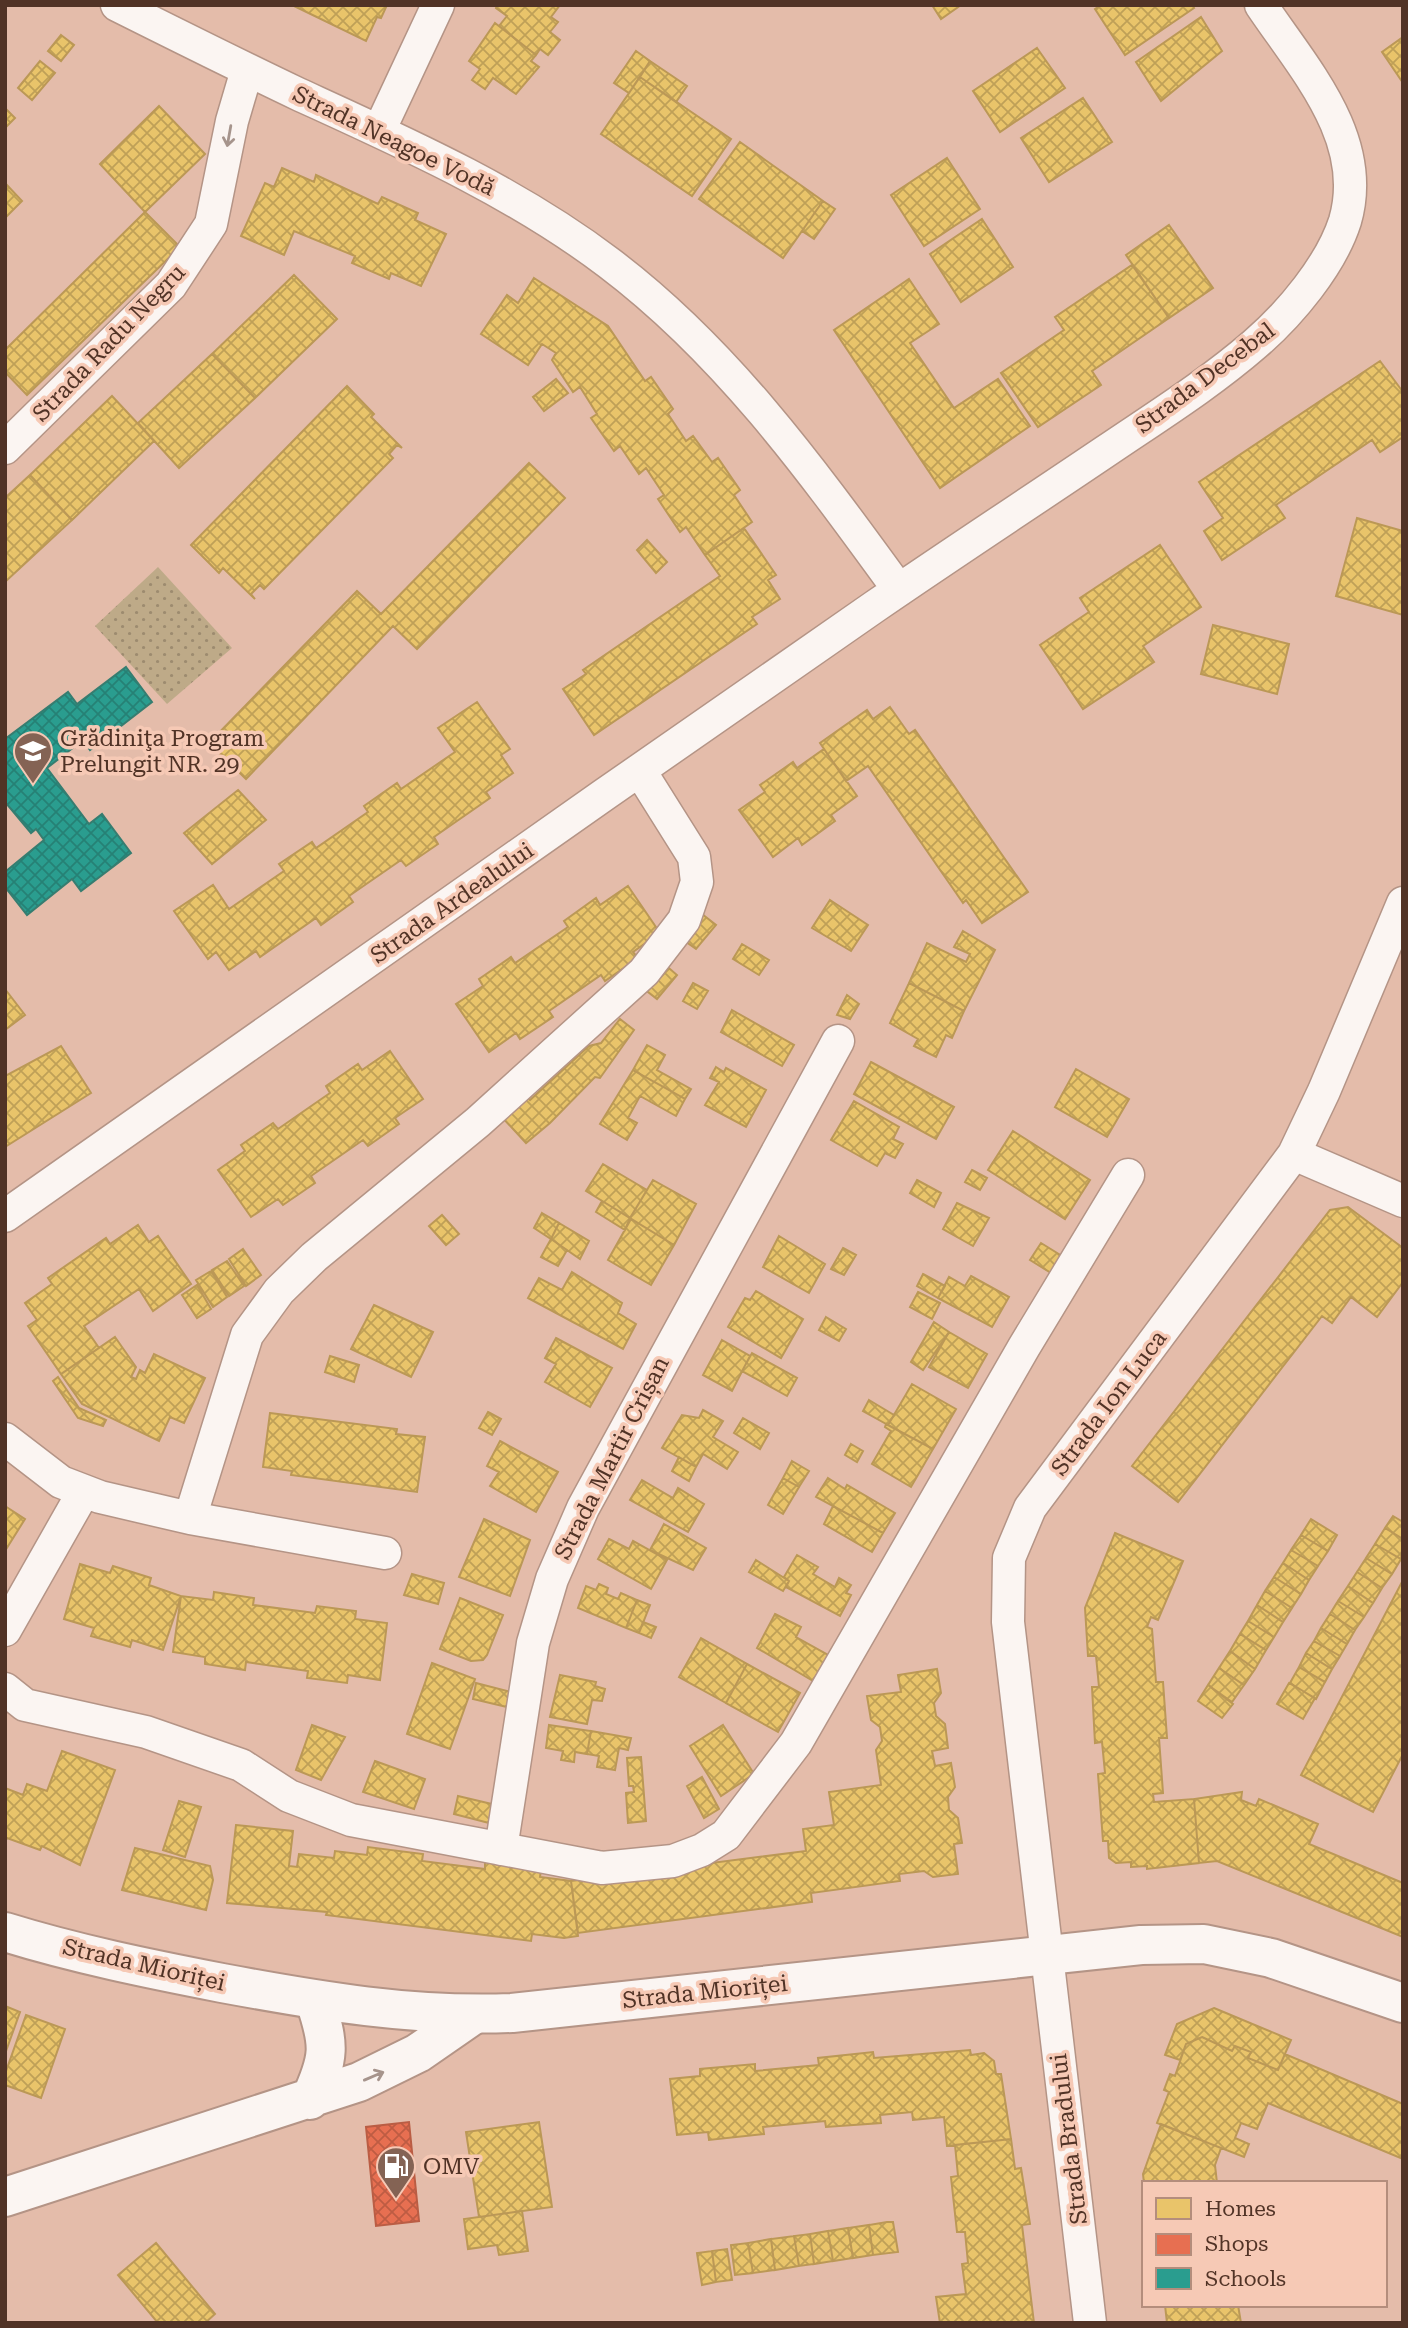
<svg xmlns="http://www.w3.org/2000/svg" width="1408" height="2328" viewBox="0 0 1408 2328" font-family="'Roboto Serif',serif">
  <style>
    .park { fill: url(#park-dots) }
    .homes { fill: url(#homes-cross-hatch); stroke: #bb9856; stroke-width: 2 }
    .shops { fill: url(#shops-cross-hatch); stroke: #ba5d44; stroke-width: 2 }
    .schools { fill: url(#schools-cross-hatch); stroke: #367d70; stroke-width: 2 }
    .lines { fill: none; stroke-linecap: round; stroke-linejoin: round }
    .minor-casing { stroke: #b49486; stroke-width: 35 }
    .tertiary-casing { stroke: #b49486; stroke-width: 42 }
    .secondary-casing { stroke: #b49486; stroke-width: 42 }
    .minor { stroke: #fbf5f2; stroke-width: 32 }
    .tertiary { stroke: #fbf5f2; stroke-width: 38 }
    .secondary { stroke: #fbf5f2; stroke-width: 38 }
    .oneway { stroke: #a6948c }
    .labels { text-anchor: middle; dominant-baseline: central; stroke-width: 7; stroke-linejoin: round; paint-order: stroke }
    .street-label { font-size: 23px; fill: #513326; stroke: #f6c9b5 }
    .poi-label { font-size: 23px; fill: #513326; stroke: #f6c9b5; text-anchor: start }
  </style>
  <defs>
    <pattern id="park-dots" width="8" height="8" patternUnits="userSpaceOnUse" patternTransform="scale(1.75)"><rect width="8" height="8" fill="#beaa88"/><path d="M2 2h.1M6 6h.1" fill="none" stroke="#9d8b6f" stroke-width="1.8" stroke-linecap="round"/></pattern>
    <pattern id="homes-cross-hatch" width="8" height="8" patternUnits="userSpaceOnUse" patternTransform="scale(1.75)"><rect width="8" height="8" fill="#e9c46a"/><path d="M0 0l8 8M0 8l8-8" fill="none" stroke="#bfa057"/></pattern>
    <pattern id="shops-cross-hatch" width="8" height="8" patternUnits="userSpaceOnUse" patternTransform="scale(1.75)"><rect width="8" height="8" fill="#e76f51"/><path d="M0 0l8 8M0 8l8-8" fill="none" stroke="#be5c43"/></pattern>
    <pattern id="schools-cross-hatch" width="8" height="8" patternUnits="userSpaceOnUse" patternTransform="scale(1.75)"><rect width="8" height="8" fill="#2a9d8f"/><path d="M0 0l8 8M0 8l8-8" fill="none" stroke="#268175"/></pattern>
  </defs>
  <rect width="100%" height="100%" fill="#e4bcaa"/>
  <!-- park -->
  <path class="park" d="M158,567L232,648L167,704L95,626Z"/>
  <!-- homes -->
  <path class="homes" d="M292,5H387L381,18L377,17L366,41Z
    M497,5H560L551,17L558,22L550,32L560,40L548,55L540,49L536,55L499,26L507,16L496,8Z
    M932,5H961L941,19Z
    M1101,5H1192L1194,8L1125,55L1095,9Z
    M1201,17L1222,51L1161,101L1136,62Z
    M495,23L536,55L531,61L539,67L516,94L493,78L485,89L472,80L480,69L469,61Z
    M61,35L74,45L61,61L48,51Z
    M1403,37V83L1382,52Z
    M1037,48L1065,88L1000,132L973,91Z
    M636,51L650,61L629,93L614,83Z
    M40,61L55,73L32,100L18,88Z
    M650,61L687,86L676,102L640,77Z
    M640,77L731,139L692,196L601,134Z
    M1083,98L1112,142L1049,182L1021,138Z
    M159,106L205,154L145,212L100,164Z
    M5,108L15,118L5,128Z
    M740,142L823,201L783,258L699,199Z
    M947,158L980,209L924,246L891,195Z
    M282,168L314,182L316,175L378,204L382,197L418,213L415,220L446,234L421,286L391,273L389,279L352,263L355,256L294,231L284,255L241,236L265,183L274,187Z
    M5,183L22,201L5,218Z
    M823,201L835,209L814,239L802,231Z
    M145,212L180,247L27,395L5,372V350Z
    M982,219L1013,267L961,302L930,254Z
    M1169,225L1213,288L1169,318L1126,255Z
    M1132,265L1169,318L1092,371L1101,385L1038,427L1001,373L1064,330L1055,317Z
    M294,275L337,319L255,398L212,354Z
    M534,278L608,326L645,381L651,377L673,409L668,414L686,441L693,436L712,462L718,458L740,490L734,495L752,522L705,555L686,527L680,532L658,499L664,495L646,468L639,474L620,446L614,451L591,418L597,414L580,387L573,392L552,360L556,353L542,344L528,365L481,334L507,295L518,303Z
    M909,279L939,324L910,343L954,408L998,379L1030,426L940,488L834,330Z
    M212,354L255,398L179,468L138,423Z
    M1380,361L1403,392V437L1380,452L1372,440L1276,505L1285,518L1222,560L1204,531L1223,518L1199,482Z
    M556,379L568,393L544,411L533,397Z
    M347,386L374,414L371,417L402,448L397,445L389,454L393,458L264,589L260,585L251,594L255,599L223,568L219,573L191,545Z
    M112,396L154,441L72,520L30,475Z
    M529,463L565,498L417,649L393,626L246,779L209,743L357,591L381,614Z
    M30,475L72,520L5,582V498Z
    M1357,518L1403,531V615L1336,596Z
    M744,528L776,575L768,580L780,599L752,617L757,624L594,735L563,689L586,674L583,670L720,576L705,555Z
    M647,540L667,562L656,573L637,550Z
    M1160,545L1201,607L1143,646L1154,662L1083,709L1040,645L1089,612L1080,598Z
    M1213,625L1289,644L1277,694L1201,674Z
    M477,702L510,749L501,755L513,773L486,792L490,798L434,837L438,844L406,866L401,860L349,896L353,902L321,925L316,918L260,957L256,951L229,970L216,952L208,959L174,911L213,885L229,909L284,871L279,864L312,842L316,848L368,812L364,806L397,783L401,789L455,752L438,728Z
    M890,707L909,734L915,730L1028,892L982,923L966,900L963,903L868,766L846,781L820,743L867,710L873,719Z
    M824,749L857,796L831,815L835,821L802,845L798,838L773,857L739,810L765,792L760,785L793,762L797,768Z
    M238,790L266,820L212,864L184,833Z
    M628,886L660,933L633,952L638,958L605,981L601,975L549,1011L553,1017L520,1039L516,1033L489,1052L456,1004L483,986L479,979L511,957L515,963L568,927L564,921L596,898L600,905Z
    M830,900L868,925L851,951L812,928Z
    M702,914L716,925L696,949L682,939Z
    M963,931L995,950L964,1011L909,983L927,943L966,962L970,954L954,947Z
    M742,944L769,960L759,975L733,959Z
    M663,963L677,975L657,999L643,988Z
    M693,983L708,991L697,1009L683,1001Z
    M909,983L964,1011L952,1038L946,1035L936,1057L914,1046L918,1039L890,1023Z
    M5,989L25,1015L5,1030Z
    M847,995L859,1004L850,1019L837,1015Z
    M732,1010L794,1045L782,1066L721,1032Z
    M620,1019L634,1030L600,1078L595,1077L550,1123L526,1143L501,1116L526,1096L530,1100L589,1046L601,1043Z
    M647,1045L665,1055L657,1070L691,1089L685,1099L633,1070Z
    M61,1046L91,1093L5,1147V1076Z
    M390,1051L423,1099L395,1118L399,1124L368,1146L363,1140L311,1176L315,1183L283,1205L278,1199L251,1217L218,1170L245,1151L241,1145L273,1123L278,1129L330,1093L326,1086L358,1064L362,1070Z
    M871,1062L954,1107L936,1139L854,1094Z
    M716,1067L724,1072L726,1068L766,1090L746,1127L705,1105L719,1082L710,1078Z
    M1076,1069L1129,1099L1107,1137L1055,1107Z
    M633,1070L685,1099L676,1116L640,1096L628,1118L637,1123L627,1140L600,1124Z
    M854,1101L899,1127L893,1139L903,1144L895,1158L885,1153L877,1166L831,1140Z
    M1013,1131L1090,1180L1065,1219L988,1170Z
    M603,1164L647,1190L630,1218L586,1191Z
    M972,1170L987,1178L980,1190L965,1182Z
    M653,1180L696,1204L674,1245L630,1218Z
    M917,1180L941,1193L934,1207L910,1193Z
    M602,1201L630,1218L625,1230L596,1212Z
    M957,1203L989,1218L973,1246L943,1229Z
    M1348,1207L1403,1248V1282L1377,1317L1351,1297L1332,1323L1322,1316L1178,1502L1132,1466L1330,1210Z
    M542,1213L559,1223L551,1239L534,1228Z
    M442,1215L459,1234L446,1245L429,1226Z
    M631,1219L674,1245L651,1285L608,1260Z
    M559,1223L589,1241L580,1259L551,1239Z
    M138,1225L149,1242L158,1236L191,1284L153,1311L139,1289L84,1326L99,1348L61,1374L28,1326L37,1320L25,1303L52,1284L48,1278L106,1238L110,1244Z
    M779,1236L825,1264L809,1293L763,1267Z
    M551,1239L567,1250L558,1266L541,1257Z
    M1041,1243L1062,1256L1051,1273L1030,1260Z
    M843,1248L856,1255L844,1275L831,1269Z
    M243,1249L261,1275L246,1286L229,1259Z
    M227,1261L244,1286L229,1296L212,1270Z
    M211,1271L227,1297L213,1307L196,1280Z
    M572,1272L622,1303L618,1313L636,1324L623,1349L528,1298L539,1278L562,1290Z
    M923,1274L945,1286L938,1298L917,1286Z
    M971,1276L1009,1297L992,1327L938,1298L949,1277L965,1286Z
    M197,1285L211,1309L197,1318L182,1295Z
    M756,1291L803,1319L781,1358L728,1327L745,1298L750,1300Z
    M918,1292L940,1303L932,1319L910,1307Z
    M374,1305L433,1332L411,1377L351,1349Z
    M826,1317L846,1329L839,1341L819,1330Z
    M934,1322L949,1332L923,1370L911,1362Z
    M949,1332L987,1354L968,1388L929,1367Z
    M115,1337L136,1367L131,1377L136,1379L140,1370L145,1373L154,1354L205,1378L184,1423L170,1417L159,1441L82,1404L61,1374Z
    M556,1338L612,1368L590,1407L545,1382L556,1364L545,1358Z
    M722,1340L750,1356L732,1391L703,1375Z
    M752,1353L797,1378L787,1396L742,1371Z
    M330,1356L359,1365L354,1382L325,1372Z
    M58,1377L79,1408L106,1420L103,1426L78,1418L53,1381Z
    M912,1384L956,1409L933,1449L888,1425Z
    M869,1400L894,1415L888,1425L863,1411Z
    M703,1410L723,1421L713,1437L738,1452L727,1469L703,1454L696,1467L662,1448L682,1415L699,1418Z
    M488,1412L501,1419L492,1435L479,1428Z
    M270,1413L397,1429L396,1434L425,1437L417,1492L291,1475L292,1471L263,1467Z
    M743,1418L769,1433L760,1449L734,1433Z
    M886,1424L933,1449L911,1487L872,1464L891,1431L885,1427Z
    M500,1441L558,1472L536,1512L490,1486L499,1472L487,1466Z
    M851,1444L863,1451L857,1462L845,1455Z
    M679,1457L696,1467L689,1481L672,1471Z
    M792,1461L809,1471L799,1487L783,1478Z
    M783,1478L799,1487L783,1514L768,1505Z
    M828,1478L845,1489L847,1485L895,1513L883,1533L816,1497Z
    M642,1480L673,1498L678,1488L704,1504L688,1532L630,1500Z
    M5,1506L25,1519L5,1551Z
    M833,1506L883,1533L872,1552L824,1524Z
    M1393,1516L1403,1522V1539L1385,1528Z
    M484,1519L530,1540L510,1596L459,1577Z
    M1311,1519L1337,1535L1328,1551L1301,1535Z
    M664,1524L706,1548L693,1570L650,1550Z
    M1385,1528L1403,1539L1401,1559L1375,1544Z
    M1115,1533L1183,1561L1158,1620L1151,1617L1147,1627L1152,1629L1156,1682H1163L1167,1738H1159L1163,1793L1153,1794L1154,1802L1194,1799L1199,1863L1147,1869V1866L1131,1867V1862L1116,1863L1109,1858L1108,1841H1103L1098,1774L1105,1773L1102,1742L1095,1743L1092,1687H1099L1096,1656H1088L1085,1608Z
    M1301,1535L1328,1551L1318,1566L1291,1550Z
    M609,1539L629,1549L633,1541L667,1560L651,1589L598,1559Z
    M1375,1544L1401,1559L1392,1574L1366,1558Z
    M1291,1550L1318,1566L1309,1580L1283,1563Z
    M797,1555L818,1567L813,1574L835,1587L839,1578L851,1585L846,1593L851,1595L840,1616L786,1587L789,1581L784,1577Z
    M1366,1558L1392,1574L1382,1588L1357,1572Z
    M756,1560L789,1581L783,1591L749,1572Z
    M1283,1563L1309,1580L1301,1594L1274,1577Z
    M80,1564L110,1573L113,1566L151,1578L149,1585L181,1596L163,1650L132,1640L130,1647L91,1636L94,1628L64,1619Z
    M1357,1572L1382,1588L1373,1603L1348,1586Z
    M412,1574L444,1583L438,1604L404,1595Z
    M1274,1577L1301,1594L1292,1608L1265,1591Z
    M1403,1580V1754L1373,1812L1301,1775Z
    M599,1584L608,1588L606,1594L618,1599L621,1593L637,1600L626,1628L578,1608L586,1586L596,1590Z
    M1348,1586L1373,1603L1364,1617L1338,1601Z
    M1265,1591L1292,1608L1283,1622L1257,1605Z
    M214,1592L254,1598L253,1605L315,1613L317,1606L356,1611L355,1619L387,1623L380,1680L348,1675L347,1683L307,1678L308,1671L246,1662L245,1670L205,1664V1657L173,1652L181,1596L213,1600Z
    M460,1598L503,1615L487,1655L483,1660L471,1661L440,1649Z
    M637,1600L650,1605L639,1633L626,1628Z
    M1338,1601L1364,1617L1355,1630L1330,1614Z
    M1257,1605L1283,1622L1274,1637L1248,1621Z
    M775,1614L801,1627L796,1637L828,1655L813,1681L757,1648Z
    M1330,1614L1355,1630L1347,1644L1321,1628Z
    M1248,1621L1274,1637L1266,1650L1240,1634Z
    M643,1622L656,1627L651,1638L639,1633Z
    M1321,1628L1347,1644L1340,1656L1314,1641Z
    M1240,1634L1266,1650L1255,1669L1230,1651Z
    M701,1638L747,1664L726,1703L679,1677Z
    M1314,1641L1340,1656L1332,1669L1306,1653Z
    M1230,1651L1255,1669L1244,1685L1219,1668Z
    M1306,1653L1332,1669L1325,1682L1299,1667Z
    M432,1663L475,1679L450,1749L407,1734Z
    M747,1664L800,1693L778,1732L726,1703Z
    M1299,1667L1325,1682L1316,1699L1290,1683Z
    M1219,1668L1244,1685L1232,1702L1208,1685Z
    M937,1669L941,1693L934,1703L936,1716L945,1724L948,1748L932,1751L935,1766L951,1763L955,1787L948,1797L949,1810L958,1818L962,1843L954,1844L958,1874L933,1877L924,1871L899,1874L900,1881L811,1893L812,1902L578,1933L571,1881L806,1851L803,1829L834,1825L829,1792L881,1785L876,1750L882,1741L880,1727L871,1720L867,1696L901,1692L898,1675Z
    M560,1675L596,1682L595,1686L605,1689L602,1701L592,1700L587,1724L550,1717Z
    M476,1683L511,1692L507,1707L473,1699Z
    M1289,1683L1315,1698L1303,1719L1277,1704Z
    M1208,1685L1233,1704L1222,1718L1198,1701Z
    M312,1725L345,1737L321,1780L296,1770Z
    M549,1725L591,1731L587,1754L575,1752L574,1762L561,1760L563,1751L546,1748Z
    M723,1725L754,1774L721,1796L690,1746Z
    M591,1731L631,1738L628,1750L619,1748L615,1770L597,1767L599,1756L587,1754Z
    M62,1751L115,1770L80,1865L42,1846L40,1850L7,1838L5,1842V1788L23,1795L27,1784L47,1791Z
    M641,1757L646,1821L628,1823L626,1793L634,1792L633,1786H629L627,1758Z
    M375,1761L425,1779L414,1809L363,1792Z
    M702,1777L719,1809L704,1818L687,1786Z
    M1242,1792L1241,1800L1256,1806L1259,1799L1318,1824L1309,1844L1403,1883V1937L1217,1861L1199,1863L1194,1799Z
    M458,1796L492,1804L489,1823L454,1814Z
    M179,1801L201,1807L185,1857L163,1850Z
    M236,1825L293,1831L289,1866L297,1867L299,1854L334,1858L335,1851L367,1855L368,1847L423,1854L422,1861L485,1869V1862L541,1870L540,1877L571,1881L578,1936L564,1938L532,1934L531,1941L326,1915L327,1912L227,1903Z
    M135,1848L210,1866L213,1880L206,1910L122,1890Z
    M5,2006L20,2012L5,2054Z
    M1214,2008L1291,2040L1278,2070L1248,2058L1251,2052L1235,2046L1232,2051L1202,2037L1186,2044L1180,2060L1165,2055L1177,2024Z
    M26,2015L65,2029L41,2098L5,2085V2074Z
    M1202,2037L1232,2051L1235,2046L1251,2052L1248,2058L1278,2070L1285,2054L1403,2104V2159L1268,2103L1257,2129L1241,2123L1235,2138L1249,2144L1244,2157L1157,2123L1169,2092L1164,2090L1170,2074L1175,2076L1186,2044Z
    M970,2050L971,2055L984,2053L994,2061L996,2074H1001L1011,2139L947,2146L944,2117L913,2120L912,2112L880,2115L881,2123L826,2127L825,2121L763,2127L764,2134L709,2140L708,2132L677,2135L670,2079L700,2076V2069L755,2064V2071L819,2065L818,2058L873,2052L874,2058Z
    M539,2122L552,2207L479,2217L466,2132Z
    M1161,2124L1221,2148L1215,2165L1217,2183H1144L1143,2174Z
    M1011,2139L1015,2169L1021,2168L1030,2224L1022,2225L1034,2323H940L936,2297L966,2294L962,2264L968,2263L965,2232H957L951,2177L958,2176L955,2145Z
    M522,2211L528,2251L499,2255L497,2245L468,2249L464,2219Z
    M887,2222H893L898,2252L873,2255L869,2225Z
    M869,2225L873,2255L853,2258L848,2228Z
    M848,2228L853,2258L833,2261L828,2231Z
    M828,2231L833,2261L814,2264L810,2234Z
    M810,2234L814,2264L799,2266L794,2236Z
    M794,2236L799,2266L775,2270L771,2239Z
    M771,2239L775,2270L753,2273L748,2243Z
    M156,2243L215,2314L205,2323H158L118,2275Z
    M748,2243L753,2273L735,2275L731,2245Z
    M727,2249L732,2280L716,2282L712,2251Z
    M712,2251L716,2282L702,2285L697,2253Z
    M1165,2305H1238L1241,2323H1167Z"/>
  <!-- shops -->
  <path class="shops" d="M409,2122L419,2221L376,2226L366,2127Z"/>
  <!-- schools -->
  <path class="schools" d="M126,667L152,702L90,750L83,740L47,768L89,824L102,814L131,853L81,891L72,879L27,915L5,887V872L44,840L36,829L31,833L5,802V739L68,692L77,704Z"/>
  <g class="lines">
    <defs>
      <path id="minor" d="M117,5C177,35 237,65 298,94C405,143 514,191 609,263C727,352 813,472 899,590
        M379,131L438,5
        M5,448L171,285L211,224L232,121L247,70
        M1294,1154L1403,1201
        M5,1216C295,1012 583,808 874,607C951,554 1029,503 1106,451C1156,417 1209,384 1255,344C1290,314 1331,265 1345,221C1369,139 1304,69 1261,5
        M5,1439L61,1482L100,1497L190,1518L385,1553
        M190,1518L247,1335L279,1291L314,1257L478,1122L644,972L684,920L697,882L694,857L640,771
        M5,1630L84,1491
        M5,1689L25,1705L146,1732L241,1765L289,1796L351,1820L602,1868L673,1861L702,1850L726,1835L796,1743L1024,1347L1128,1175
        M501,1849L533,1643L552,1579L583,1508L838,1041
        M1090,2323L1008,1622L1009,1558L1030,1508L1294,1154L1324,1091L1403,903"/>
      <path id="tertiary" d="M310,2100C330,2057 330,2045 315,2001
        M5,2197L359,2082L418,2053L473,2015"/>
      <path id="secondary" d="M5,1932C76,1954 150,1969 222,1983C319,2001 413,2017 512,2013L1141,1945L1204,1944L1271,1958L1403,2003"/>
    </defs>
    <!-- minor casing -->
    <use href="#minor" class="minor-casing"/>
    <!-- tertiary casing -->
    <use href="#tertiary" class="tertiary-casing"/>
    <!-- secondary casing -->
    <use href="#secondary" class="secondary-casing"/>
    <!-- minor -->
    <use href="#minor" class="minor"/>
    <!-- tertiary -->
    <use href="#tertiary" class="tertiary"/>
    <!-- secondary -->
    <use href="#secondary" class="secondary"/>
  </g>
  <!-- one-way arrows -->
  <defs><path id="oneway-shaft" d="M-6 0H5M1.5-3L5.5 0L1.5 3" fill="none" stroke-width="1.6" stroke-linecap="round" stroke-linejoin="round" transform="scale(1.75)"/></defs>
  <g class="oneway">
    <use href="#oneway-shaft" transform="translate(229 136) rotate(100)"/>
    <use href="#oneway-shaft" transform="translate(374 2076) rotate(-23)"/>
  </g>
  <!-- icons -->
  <defs>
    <symbol id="school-pin" viewBox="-11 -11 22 30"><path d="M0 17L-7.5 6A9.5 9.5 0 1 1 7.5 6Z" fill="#846354" stroke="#f6c9b5"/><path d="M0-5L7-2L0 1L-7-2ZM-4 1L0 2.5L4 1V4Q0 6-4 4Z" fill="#fff"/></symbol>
    <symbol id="fuel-pin" viewBox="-11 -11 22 30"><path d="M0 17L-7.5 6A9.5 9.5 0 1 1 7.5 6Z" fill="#846354" stroke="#f6c9b5"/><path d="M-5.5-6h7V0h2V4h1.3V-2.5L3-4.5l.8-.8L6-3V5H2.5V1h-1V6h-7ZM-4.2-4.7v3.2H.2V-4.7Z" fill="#fff"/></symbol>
  </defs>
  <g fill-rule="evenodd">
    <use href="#school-pin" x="11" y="729" width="44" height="60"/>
    <use href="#fuel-pin" x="374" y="2144" width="44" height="60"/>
  </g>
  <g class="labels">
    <!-- street labels -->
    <g class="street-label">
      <text transform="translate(394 141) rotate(26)">Strada Neagoe Vodă</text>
      <text transform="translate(109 343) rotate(-46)">Strada Radu Negru</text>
      <text transform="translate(1205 378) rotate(-37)">Strada Decebal</text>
      <text transform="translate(452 903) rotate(-35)">Strada Ardealului</text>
      <text transform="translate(1109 1403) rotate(-53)">Strada Ion Luca</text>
      <text transform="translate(612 1458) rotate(-63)">Strada Martir Crișan</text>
      <text transform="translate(144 1965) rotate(13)">Strada Mioriței</text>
      <text transform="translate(705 1992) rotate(-6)">Strada Mioriței</text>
      <text transform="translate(1069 2139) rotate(-97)">Strada Bradului</text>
    </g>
    <!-- poi labels -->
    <g class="poi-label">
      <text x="60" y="738">Grădiniţa Program<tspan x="60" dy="26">Prelungit NR. 29</tspan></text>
      <text x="423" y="2166">OMV</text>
    </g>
  </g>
  <!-- border -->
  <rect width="1408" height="2328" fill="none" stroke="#513326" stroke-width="14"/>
  <!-- legend -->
  <rect x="1142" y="2181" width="245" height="126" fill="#f6c9b5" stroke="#b48d7c" stroke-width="2"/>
  <rect x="1156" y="2198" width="35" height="21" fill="#e9c46a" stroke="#b48d7c" stroke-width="2"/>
  <text x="1205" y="2216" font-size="21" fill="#513326">Homes</text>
  <rect x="1156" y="2234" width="35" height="21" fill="#e76f51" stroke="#b48d7c" stroke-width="2"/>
  <text x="1205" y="2251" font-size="21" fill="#513326">Shops</text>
  <rect x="1156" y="2268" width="35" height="21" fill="#2a9d8f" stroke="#b48d7c" stroke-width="2"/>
  <text x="1205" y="2286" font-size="21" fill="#513326">Schools</text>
</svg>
